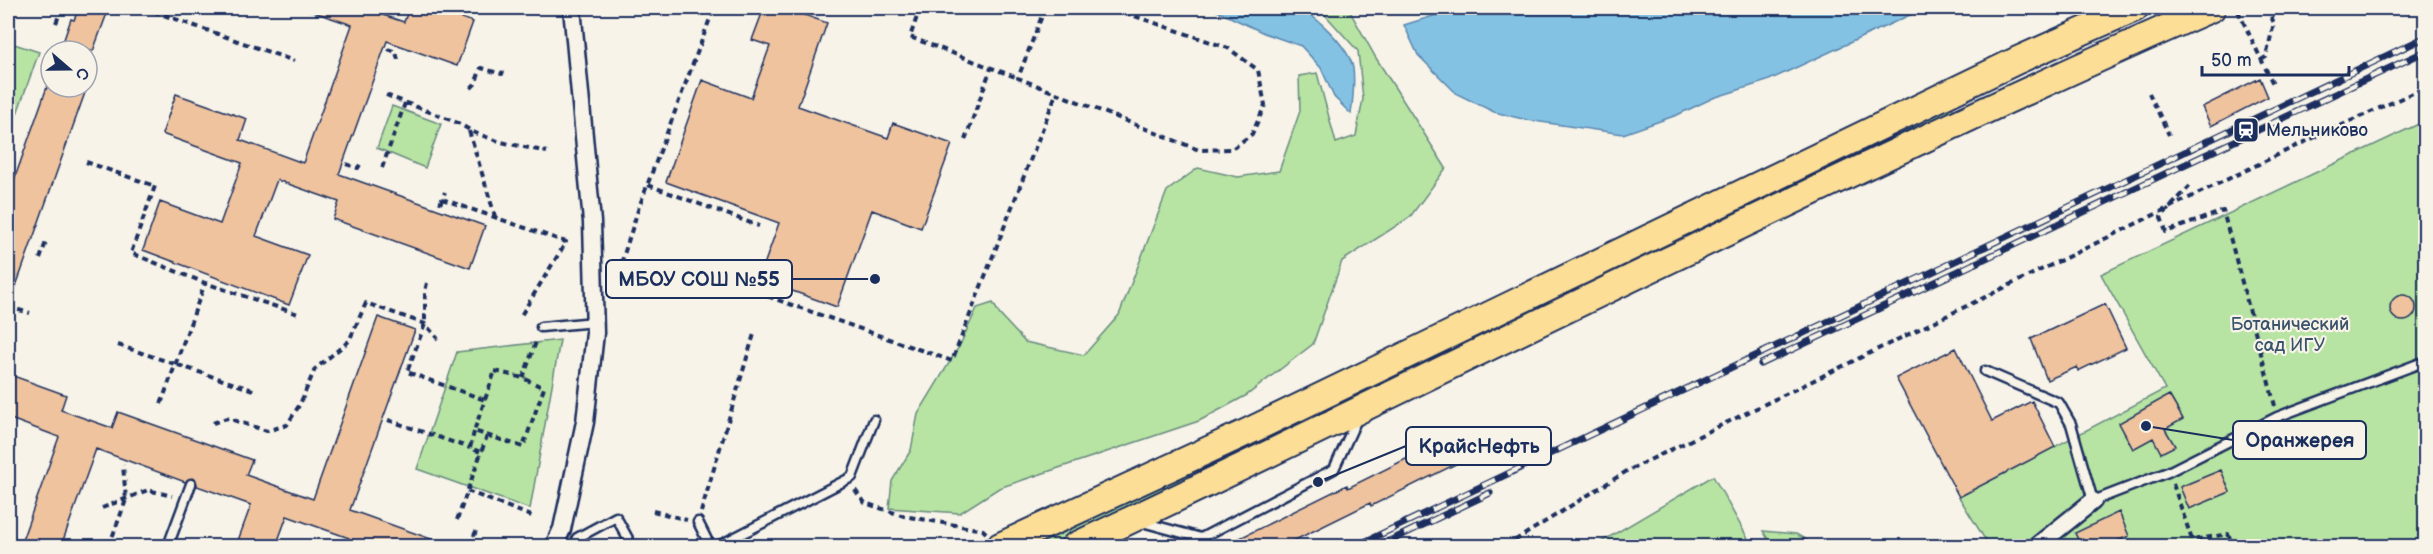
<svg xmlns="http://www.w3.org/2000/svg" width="2433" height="554" viewBox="0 0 2433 554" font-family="'Balsamiq Sans',sans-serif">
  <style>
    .green { fill: #b7e4a2; stroke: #698a80; stroke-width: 1.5 }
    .water { fill: #84c2e4; stroke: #5a87ae; stroke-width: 1.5 }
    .building { fill: #efc39e; stroke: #1b2f5e; stroke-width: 1.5 }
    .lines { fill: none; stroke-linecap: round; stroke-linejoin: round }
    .lane-casing { stroke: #1b2f5e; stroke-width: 13 }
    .street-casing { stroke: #1b2f5e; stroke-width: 21 }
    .primary-casing { stroke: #1b2f5e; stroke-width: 30 }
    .path { stroke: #1b2f5e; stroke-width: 4; stroke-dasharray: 6 4.5; stroke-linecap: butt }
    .lane { stroke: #f7f3e8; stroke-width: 8 }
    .street { stroke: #f7f3e8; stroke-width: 16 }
    .primary { stroke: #fcde96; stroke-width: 26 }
    .rail-casing { stroke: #1b2f5e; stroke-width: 7 }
    .rail { stroke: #f7f3e8; stroke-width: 4.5; stroke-dasharray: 14; stroke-linecap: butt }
    .labels { text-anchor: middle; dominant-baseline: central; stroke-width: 4.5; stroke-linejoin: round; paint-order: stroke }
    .poi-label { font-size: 18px; fill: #1b2f5e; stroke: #f7f3e8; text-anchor: start }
    .park-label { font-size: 18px; fill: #3a536c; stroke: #f7f3e8 }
    .leader { fill: none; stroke: #1b2f5e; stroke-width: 2 }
    .callout-dot { fill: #1b2f5e; stroke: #f7f3e8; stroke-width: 2 }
    .callout { fill: #f7f3e8; stroke: #1b2f5e; stroke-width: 2 }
    .callout-label { font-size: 20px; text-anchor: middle; font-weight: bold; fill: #1b2f5e }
  </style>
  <rect width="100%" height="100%" fill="#f7f3e8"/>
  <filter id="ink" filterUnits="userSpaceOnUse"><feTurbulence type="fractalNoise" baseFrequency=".0167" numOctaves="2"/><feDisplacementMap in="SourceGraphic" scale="12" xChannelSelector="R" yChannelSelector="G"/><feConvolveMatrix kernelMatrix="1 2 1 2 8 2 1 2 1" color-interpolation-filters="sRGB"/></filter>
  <g filter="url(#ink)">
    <!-- green -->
    <path class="green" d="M1319,8H1348L1376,58L1446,168L1410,217L1342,261L1313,344L1247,395L1199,421L999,488L960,513L889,508L892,481L911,450L918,414L960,345L977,308L993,303L1000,315L1025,342L1084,355L1119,315L1167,191L1198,168L1238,177L1279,171L1300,111L1299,76L1317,73L1336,143L1356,136L1363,99L1358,51Z
      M8,42L39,52L8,139Z
      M392,106L441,124L425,168L377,148Z
      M1951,106L1954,110L1048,546H1036Z
      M2425,121V546H1989L1959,497L2165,389L2101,274Z
      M560,340L530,509L417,469L457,352Z
      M1713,476L1752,546H1594Z
      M1763,531L1796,534L1817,546H1772Z"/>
    <!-- water -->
    <path class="water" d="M1211,8C1234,7 1272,4 1294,8C1314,11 1349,48 1353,68C1355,84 1353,99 1351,114L1334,97L1321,68L1301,46L1264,33Z
      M1459,8H1925L1767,81L1713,98L1677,115L1623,134L1527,120L1494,112L1457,94L1418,55L1404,25Z"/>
    <!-- building -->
    <path class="building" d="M79,8H109L93,51H60L71,19L74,20Z
      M309,8H362L404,22L409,8H432L473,22L457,66L387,41L339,174L485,226L470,268L333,219L339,202L277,180L256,236L308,255L289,305L143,250L160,202L220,224L242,163L162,134L176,94L247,119L240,140L303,163L352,25L308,10Z
      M764,8H785L827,23L798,106L888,138L893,123L952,144L921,228L872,210L837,307L759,279L779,223L666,182L702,80L751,98L770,46L752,40Z
      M2260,78L2268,97L2211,126L2202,107Z
      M47,87H87L10,303H8V197Z
      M2390 308a13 13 0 1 1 26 0a13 13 0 1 1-26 0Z
      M2105,304L2126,348L2078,371L2077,367L2047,380L2031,339Z
      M378,317L415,330L350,510L445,544V546H346L349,538L287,516L276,546H236L251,505L197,486L196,480L193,478L185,482L96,449L61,546H20L59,437L8,418V374L66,395L61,410L112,428L118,412L205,443L252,460L246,475L313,499Z
      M1956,348L1992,421L2032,401L2055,447L1959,497L1896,378Z
      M2169,395L2183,419L2165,429L2175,446L2161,453L2153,438L2133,449L2119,423Z
      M1446,439L1458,463L1371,506L1370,503L1283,546H1224L1347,485L1348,488Z
      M2221,470L2230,492L2189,509L2180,487Z
      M2119,512L2129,536L2105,546H2081L2075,533Z"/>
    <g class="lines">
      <defs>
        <path id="lane" d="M541,327L595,322
          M1985,371L2059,403L2071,424L2093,501L2168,472L2277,417L2426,361
          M698,522L710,546
          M1142,522L1201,538L1334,469L1357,419
          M168,546L191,484
          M581,546L577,538L616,517L632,546
          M718,546L852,477L874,420"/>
        <path id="street" d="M554,546L562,529L585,422L595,333L592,222L572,8
          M2037,546L2093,501"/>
        <path id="primary" d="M1000,546L1245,433L2018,60L2135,8
          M1075,546C1281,450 1484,348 1690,250C1863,167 2036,85 2212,8"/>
      </defs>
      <!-- lane casing -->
      <use href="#lane" class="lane-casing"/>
      <!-- street casing -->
      <use href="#street" class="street-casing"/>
      <!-- primary casing -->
      <use href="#primary" class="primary-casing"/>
      <!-- path -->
      <path class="path" d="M144,8L294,61
        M218,8L239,13
        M920,8L910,37L1018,78
        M1045,8L1018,78L1199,150L1232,149L1252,134L1265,105L1258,70L1228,48L1111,8
        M2238,11L2274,86
        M56,23L62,8
        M388,49L396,52L398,60
        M2261,60L2266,57L2274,23L2267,8
        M471,88L475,84L481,68L502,74L504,68
        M2149,93L2169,135
        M386,95L458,123L475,133L501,142L547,152
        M8,98L12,93
        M8,126L13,110
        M469,131L495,216
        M965,140L991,68
        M86,162L155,186L131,253L205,283L301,315
        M346,164L358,168L362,161
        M382,168L405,103
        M648,185L759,226
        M2190,186L2161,217L2166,232L2223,211L2275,406
        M442,199L566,242L520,317
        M440,204L445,192
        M40,259L46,242
        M427,283L425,291V324L407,372L485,400
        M615,283L639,207L714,8
        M738,286L952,361L1056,94
        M8,307L30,313
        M118,345L256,391
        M495,371L523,378L544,388L523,447L474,431Z
        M523,378L537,339
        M161,404L205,283
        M388,420L470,448
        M213,423L227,418L267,431L287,425L300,404L315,369L349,341L366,303L425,324L438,339
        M474,432L470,448L481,452
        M2173,484L2192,540L2228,534L2234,546
        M855,490L865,503L904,516L983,530L986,533
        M467,491L534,517
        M102,508L148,490L172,496
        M653,511L687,520
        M701,512L754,334
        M457,520L487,436
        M109,546L126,500L123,465
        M470,546L476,531
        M1506,546L1627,471L2298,145L2426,87"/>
      <!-- lane -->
      <use href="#lane" class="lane"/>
      <!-- street -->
      <use href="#street" class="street"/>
      <!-- primary -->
      <use href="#primary" class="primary"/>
      <defs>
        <path id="rail" d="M1761,364L2426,51
          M1356,546L2426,37
          M1379,546L1490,493"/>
      </defs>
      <!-- rail casing -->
      <use href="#rail" class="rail-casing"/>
      <!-- rail -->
      <use href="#rail" class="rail"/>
    </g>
  </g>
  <!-- icons -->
  <defs>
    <symbol id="station-square" viewBox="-11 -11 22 22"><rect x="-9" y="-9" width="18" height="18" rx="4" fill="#1b2f5e" stroke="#f7f3e8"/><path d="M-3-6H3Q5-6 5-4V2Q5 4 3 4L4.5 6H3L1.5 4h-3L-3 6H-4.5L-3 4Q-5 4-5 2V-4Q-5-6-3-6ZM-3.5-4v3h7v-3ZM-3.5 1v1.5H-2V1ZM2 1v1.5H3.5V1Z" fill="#fff"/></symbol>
  </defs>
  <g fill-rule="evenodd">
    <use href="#station-square" x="2231" y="115" width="30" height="30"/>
  </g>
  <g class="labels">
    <!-- poi labels -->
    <g class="poi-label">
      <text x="2266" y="130">Мельниково</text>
    </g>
    <!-- park labels -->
    <g class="park-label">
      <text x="2290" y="324">Ботанический<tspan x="2290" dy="21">сад ИГУ</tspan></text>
    </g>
  </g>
  <!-- callouts -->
  <path class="leader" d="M875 279L792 279M2146 426L2233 440M1318 482L1406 446"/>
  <g class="callout-dot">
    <circle cx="875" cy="279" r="6"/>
    <circle cx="2146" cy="426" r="6"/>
    <circle cx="1318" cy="482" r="6"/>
  </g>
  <g class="callout">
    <rect x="606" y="260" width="186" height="38" rx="6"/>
    <rect x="2233" y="421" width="133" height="38" rx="6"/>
    <rect x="1406" y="427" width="145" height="38" rx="6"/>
  </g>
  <g class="callout-label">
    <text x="699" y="286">МБОУ СОШ №55</text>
    <text x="2300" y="447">Оранжерея</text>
    <text x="1479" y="453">КрайсНефть</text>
  </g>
  <!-- margin -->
  <rect width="2433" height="554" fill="none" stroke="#f7f3e8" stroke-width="30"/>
  <rect x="15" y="15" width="2403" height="524" fill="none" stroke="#1b2f5e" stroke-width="2" filter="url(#ink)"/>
  <!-- north arrow -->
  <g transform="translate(69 69) rotate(110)"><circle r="28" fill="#f7f3e8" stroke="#9fa5b1" stroke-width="1.5"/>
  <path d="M0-4.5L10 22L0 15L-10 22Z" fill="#1b2f5e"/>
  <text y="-9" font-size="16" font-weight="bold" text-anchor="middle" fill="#1b2f5e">С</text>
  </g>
  <!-- scale -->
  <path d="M2202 66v9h147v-9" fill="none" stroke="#1b2f5e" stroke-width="3"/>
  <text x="2211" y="66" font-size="18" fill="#1b2f5e" stroke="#f7f3e8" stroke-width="4.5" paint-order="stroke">50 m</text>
</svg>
